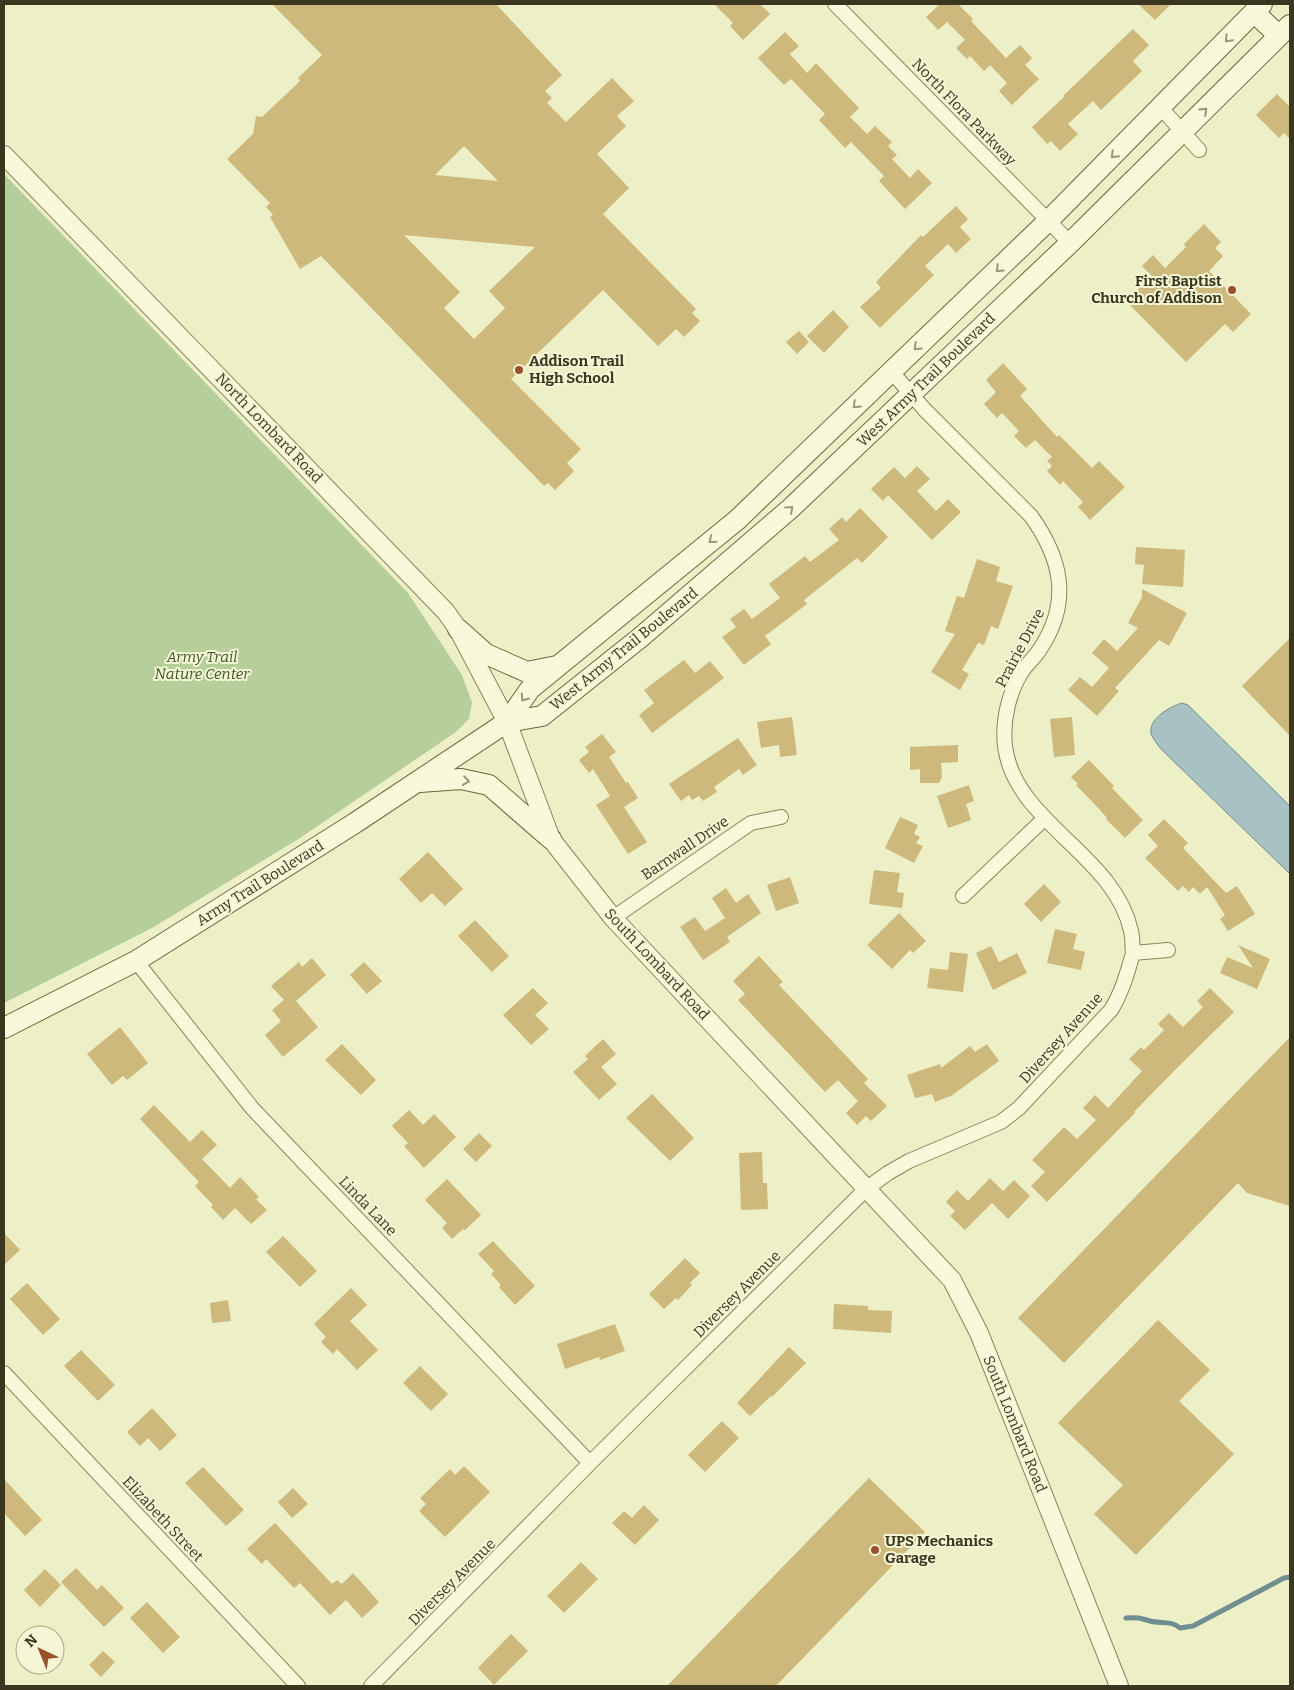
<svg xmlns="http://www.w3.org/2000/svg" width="1294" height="1690" viewBox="0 0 1294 1690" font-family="Bitter,serif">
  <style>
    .green { fill: #b6ce9a }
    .water { fill: #a8c1c3; stroke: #6e8e91 }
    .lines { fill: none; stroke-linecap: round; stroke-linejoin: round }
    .stream { stroke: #6e8e91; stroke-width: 5 }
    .building { fill: #cdb97c; fill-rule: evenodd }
    .minor-casing { stroke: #8b845b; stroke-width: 16 }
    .tertiary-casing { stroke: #8b845b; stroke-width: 20 }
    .secondary-casing { stroke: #6d653e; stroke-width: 22 }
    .minor { stroke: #f8f9da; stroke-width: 14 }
    .tertiary { stroke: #f8f9da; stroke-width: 18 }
    .secondary { stroke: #f8f9da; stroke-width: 20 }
    .oneway { stroke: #9a987c }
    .poi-dot { fill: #9b4f2b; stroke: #f5f6d6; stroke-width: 2 }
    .labels { text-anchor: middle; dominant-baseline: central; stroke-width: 4; stroke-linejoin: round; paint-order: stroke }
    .street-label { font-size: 15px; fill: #3b361f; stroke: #f5f6d6 }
    .poi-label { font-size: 15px; font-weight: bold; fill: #3b361f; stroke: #f5f6d6; text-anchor: start }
    .park-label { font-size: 15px; font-style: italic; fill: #3a5726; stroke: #f5f6d6 }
  </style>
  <rect width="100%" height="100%" fill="#edefc6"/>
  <!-- green -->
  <path class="green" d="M4,174L408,593L462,675L472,702L469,719L456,732L300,838L152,928L4,1003Z"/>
  <!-- water -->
  <path class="water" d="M1182,703L1188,705L1290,806V874L1161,749C1158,745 1154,740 1152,736C1145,720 1171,706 1182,703Z"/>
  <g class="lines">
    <!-- stream -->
    <path class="stream" d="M1126,1618C1137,1617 1140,1618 1150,1621C1160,1624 1171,1620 1180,1628L1193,1626L1284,1578L1290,1577"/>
  </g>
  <!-- building -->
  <path class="building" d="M272,4H496L562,75L545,91L552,98L547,103L566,122L612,78L634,101L617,116L626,126L597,154L629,188L603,214L696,309L692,313L700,321L684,337L676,329L658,346L603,290L511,379L581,449L567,463L574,471L555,490L548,483L544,486L321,256L300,269L270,217L273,215L266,207L270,203L227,159L253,134L256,116L262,117L300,81L298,78L322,55ZM464,146L498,181L435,175ZM404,235L535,247L489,291L505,308L474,339L444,308L460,292Z
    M714,4H760L770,14L743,40L730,26L733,23Z
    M940,4H958L973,19L971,21L1006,58L1020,45L1032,58L1025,65L1039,79L1012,105L999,91L1007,83L990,65L984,71L970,56L967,59L956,48L965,40L947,22L938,30L926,17Z
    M1138,4H1171L1155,20Z
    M1133,29L1149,45L1133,61L1142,71L1101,110L1093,101L1068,124L1078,134L1060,151L1051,141L1047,144L1032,127L1064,97L1063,96Z
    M785,32L799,46L790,54L807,73L816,63L832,80L859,108L850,117L867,134L875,126L892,142L888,146L897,155L892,159L910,178L918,169L932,183L905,209L879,181L884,176L851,142L845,148L819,120L825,114L791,79L784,85L758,58Z
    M1277,94L1290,107V139L1284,133L1279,138L1256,115Z
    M956,206L968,219L960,227L971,239L956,253L948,244L925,266L934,275L880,328L860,307L881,288L876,282L921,235L923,237Z
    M1204,224L1221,242L1215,248L1223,256L1209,271L1251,314L1233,332L1225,324L1186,362L1126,301L1152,276L1142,266L1153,255L1165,268L1186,247L1184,244Z
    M833,310L849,327L824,353L807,336Z
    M799,331L809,342L797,354L786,342Z
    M1003,363L1027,389L1020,396L1057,437L1059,435L1092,468L1099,461L1125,487L1090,520L1078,507L1083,502L1063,481L1060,485L1047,471L1052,466L1047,461L1052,457L1035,440L1026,448L1014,436L1019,431L1002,413L997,418L984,404L996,392L986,380Z
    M917,466L930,479L917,491L936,511L948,499L961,512L932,540L888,495L883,501L871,489L894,467L905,478Z
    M860,508L888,537L862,563L857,558L804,600L807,604L765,636L771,644L744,665L722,637L736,627L730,619L744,609L752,619L780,598L769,584L805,556L810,562L839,540L829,529L842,517L846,522Z
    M1136,547L1185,550L1183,587L1142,584L1144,565L1135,564Z
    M977,559L1000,567L996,581L1013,586L998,629L991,626L984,645L978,643L962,670L969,674L960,690L931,672L955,634L945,631L957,596L964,598Z
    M1142,589L1187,613L1169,646L1159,640L1115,688L1119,691L1097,716L1068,690L1080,677L1092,687L1109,668L1092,653L1104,639L1117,651L1138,628L1128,623L1142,597Z
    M1290,638V736L1242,686Z
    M684,660L695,673L710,661L724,678L652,733L639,715L654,703L644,690Z
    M792,717L797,755L780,757L779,745L761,748L757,722Z
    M1072,717L1075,755L1054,757L1050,719Z
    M602,734L616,752L609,757L626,783L628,782L638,798L624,807L647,842L628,854L596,805L610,796L593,769L589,773L579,760L589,752L585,747Z
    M738,738L757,765L743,775L739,769L714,787L717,792L703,801L699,796L692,800L689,795L681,801L669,784Z
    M958,745V762L941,763L942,777L939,783H920V769L910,770V747Z
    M1089,760L1114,786L1112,788L1143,820L1125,838L1106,819L1107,818L1101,811L1076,785L1078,784L1071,777Z
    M969,785L974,801L966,804L971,820L948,828L937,796Z
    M900,817L918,825L914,834L920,837L916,843L923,846L914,863L885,848Z
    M1164,819L1188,843L1183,848L1226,893L1237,886L1255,914L1228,931L1220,919L1225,915L1207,887L1200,894L1193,887L1189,892L1183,886L1178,891L1145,858L1158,846L1148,835Z
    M428,852L463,889L445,906L432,893L421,903L399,879Z
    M874,870L900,873L897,892L904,893L902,908L869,904Z
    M790,877L799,903L776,911L767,885Z
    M1044,884L1061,902L1041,922L1024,904Z
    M726,888L736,903L748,894L761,913L727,937L730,942L703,960L680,927L695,917L705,931L725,918L712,898Z
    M899,913L926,941L913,953L910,950L892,969L867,945Z
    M475,920L509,956L492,972L458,936Z
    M1055,929L1077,934L1073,949L1085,952L1081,970L1047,963Z
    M1238,945L1270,959L1257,989L1220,973L1227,957L1253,968Z
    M991,946L999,962L1017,953L1027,973L993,990L976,953Z
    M950,952L968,954L963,992L927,988L930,968L948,970Z
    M759,956L783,982L779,985L868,1079L864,1083L887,1106L871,1121L866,1116L857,1125L846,1113L858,1101L838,1080L825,1092L738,1000L745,994L733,981Z
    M312,958L326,975L296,1001L318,1027L283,1057L265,1035L281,1021L272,1010L284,1000L271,986L299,962L302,967Z
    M364,962L382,981L367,994L350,975Z
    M533,988L548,1003L535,1015L549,1029L531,1045L503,1015Z
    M1210,988L1234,1012L1177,1068L1134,1112L1135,1113L1047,1202L1031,1186L1045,1172L1032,1160L1064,1127L1077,1139L1096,1120L1083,1108L1095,1095L1108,1108L1142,1071L1129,1059L1141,1047L1144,1050L1164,1030L1158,1024L1169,1013L1183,1027L1203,1007L1197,1001Z
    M120,1027L148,1063L127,1080L123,1076L112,1085L87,1054Z
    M1290,1037V1206L1247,1193L1238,1183L1064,1363L1018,1318Z
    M603,1039L616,1054L601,1067L617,1084L599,1100L573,1072L588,1059L585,1056Z
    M342,1044L376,1080L361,1095L325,1060Z
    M987,1044L999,1061L951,1096L935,1102L932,1094L915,1098L907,1075L940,1064L941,1068L970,1046L975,1052Z
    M652,1094L694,1138L670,1161L626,1118Z
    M154,1105L190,1142L202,1130L217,1145L202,1159L230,1188L240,1177L259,1197L256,1199L267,1210L251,1224L235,1208L223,1220L211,1207L213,1205L195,1186L199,1182L140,1119Z
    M409,1110L423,1125L434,1114L456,1137L424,1168L404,1146L408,1143L392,1126Z
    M479,1133L492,1146L476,1162L463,1149Z
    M762,1152L763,1183H767L768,1209L741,1210L739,1153Z
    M990,1178L1003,1191L1014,1180L1030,1196L1008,1219L992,1203L965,1230L950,1216L955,1211L946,1202L957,1190L968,1201Z
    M447,1179L481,1215L465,1230L463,1229L452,1239L442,1228L447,1223L425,1200Z
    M4,1233L20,1250L4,1265Z
    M283,1236L317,1271L300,1287L266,1252Z
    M493,1241L535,1286L515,1305L499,1287L501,1285L491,1274L494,1271L478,1254Z
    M685,1258L700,1273L690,1283L692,1285L678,1300L676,1298L664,1309L649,1294Z
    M27,1283L60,1319L43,1335L10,1299Z
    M351,1288L367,1305L350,1321L378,1350L357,1370L337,1349L333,1354L321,1342L326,1337L314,1324Z
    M228,1300L231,1321L212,1323L210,1303Z
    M834,1304L868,1306V1310L892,1311L891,1333L833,1329Z
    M1158,1320L1210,1370L1179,1401L1234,1454L1136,1555L1094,1514L1123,1485L1058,1423Z
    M615,1324L625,1351L600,1360L599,1357L565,1369L557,1344Z
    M789,1347L806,1363L772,1397L771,1396L750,1416L737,1403Z
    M81,1350L115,1385L98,1401L64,1366Z
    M420,1366L448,1394L431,1411L403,1383Z
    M152,1408L177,1435L160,1451L148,1438L140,1446L127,1432Z
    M722,1421L739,1438L705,1472L688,1455Z
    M464,1466L490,1492L445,1537L419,1511L426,1504L420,1498L450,1469L455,1475Z
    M203,1467L244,1510L226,1526L185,1483Z
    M869,1478L925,1532L776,1686H667Z
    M4,1479L42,1520L25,1536L4,1513Z
    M293,1488L308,1504L292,1518L278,1502Z
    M644,1505L659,1520L635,1545L612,1523L624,1511L632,1518Z
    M275,1523L332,1584L337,1580L342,1584L353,1573L379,1602L362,1618L346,1600L330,1615L300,1583L294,1588L266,1559L262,1564L247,1549Z
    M581,1562L598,1579L564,1613L547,1596Z
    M76,1568L97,1590L102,1585L124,1608L104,1627L61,1582Z
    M45,1569L61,1585L40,1607L24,1590Z
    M147,1602L180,1637L163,1653L130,1618Z
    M511,1634L528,1651L494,1685L478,1668Z
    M103,1651L115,1662L101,1677L89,1665Z"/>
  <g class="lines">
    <defs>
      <path id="minor" d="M835,4L1070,243
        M1161,108L1199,150
        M891,371L925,410L1031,516C1061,558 1071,600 1042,646C1037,655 1029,662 1023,670C1009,691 1002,721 1005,746C1014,822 1115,855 1131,931C1133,938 1132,946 1133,953L1168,950
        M963,896L1045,818
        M613,918L751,823L781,817
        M136,961L252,1108L590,1463
        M4,1373L298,1686
        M371,1686L590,1463L866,1189L888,1173L909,1161L1001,1122L1019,1108L1111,1010C1122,992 1127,974 1133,953"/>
      <path id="tertiary" d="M4,155L446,612L458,629L507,722L551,839L613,918L952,1280L979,1333L1119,1686"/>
      <path id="secondary" d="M1254,12L1279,36
        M458,629L486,654L527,672L557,666
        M507,722L542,716L641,637L791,508L1070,243L1290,25
        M420,782L461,779L489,785L551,839
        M4,1028L136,961L355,823L507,722L530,689L737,520L1048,221L1262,4"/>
    </defs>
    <!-- minor casing -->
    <use href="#minor" class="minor-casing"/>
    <!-- tertiary casing -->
    <use href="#tertiary" class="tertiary-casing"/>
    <!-- secondary casing -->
    <use href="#secondary" class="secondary-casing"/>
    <!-- minor -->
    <use href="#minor" class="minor"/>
    <!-- tertiary -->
    <use href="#tertiary" class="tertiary"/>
    <!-- secondary -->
    <use href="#secondary" class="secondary"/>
  </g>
  <!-- one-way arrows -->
  <defs><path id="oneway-chevron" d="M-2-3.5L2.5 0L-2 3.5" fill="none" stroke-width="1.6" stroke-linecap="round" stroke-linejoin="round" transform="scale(1.25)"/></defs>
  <g class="oneway">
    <use href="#oneway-chevron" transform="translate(1228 39) rotate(134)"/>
    <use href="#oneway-chevron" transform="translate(1204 111) rotate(-44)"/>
    <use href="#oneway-chevron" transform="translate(1114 155) rotate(135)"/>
    <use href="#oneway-chevron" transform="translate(999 269) rotate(136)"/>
    <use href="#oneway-chevron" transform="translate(917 347) rotate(136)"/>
    <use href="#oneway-chevron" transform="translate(856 405) rotate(136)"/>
    <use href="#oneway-chevron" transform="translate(790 509) rotate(-42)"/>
    <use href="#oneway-chevron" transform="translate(712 540) rotate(141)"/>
    <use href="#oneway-chevron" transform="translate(524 698) rotate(125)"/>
    <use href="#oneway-chevron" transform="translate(466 781) rotate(8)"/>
  </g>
  <!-- markers -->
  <g class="poi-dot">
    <circle cx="1232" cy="290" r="5"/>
    <circle cx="519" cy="370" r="5"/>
    <circle cx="875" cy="1550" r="5"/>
  </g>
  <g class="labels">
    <!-- street labels -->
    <g class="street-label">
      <text transform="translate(964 112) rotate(46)">North Flora Parkway</text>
      <text transform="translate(926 380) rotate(-44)">West Army Trail Boulevard</text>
      <text transform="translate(269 428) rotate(46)">North Lombard Road</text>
      <text transform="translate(1020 648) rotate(-62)">Prairie Drive</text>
      <text transform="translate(624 649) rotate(-39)">West Army Trail Boulevard</text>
      <text transform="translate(685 848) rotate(-34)">Barnwall Drive</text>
      <text transform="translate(260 883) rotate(-32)">Army Trail Boulevard</text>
      <text transform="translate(657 964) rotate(47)">South Lombard Road</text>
      <text transform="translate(1061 1038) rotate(-48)">Diversey Avenue</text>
      <text transform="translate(368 1206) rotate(46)">Linda Lane</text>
      <text transform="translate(737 1294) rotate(-45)">Diversey Avenue</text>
      <text transform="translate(1015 1424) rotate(68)">South Lombard Road</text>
      <text transform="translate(163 1519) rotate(47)">Elizabeth Street</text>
      <text transform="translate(452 1582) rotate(-45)">Diversey Avenue</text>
    </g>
    <!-- poi labels -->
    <g class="poi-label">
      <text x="1222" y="281" text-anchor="end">First Baptist<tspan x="1222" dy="17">Church of Addison</tspan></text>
      <text x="529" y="361">Addison Trail<tspan x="529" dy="17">High School</tspan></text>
      <text x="885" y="1541">UPS Mechanics<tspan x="885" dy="17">Garage</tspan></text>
    </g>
    <!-- park labels -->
    <g class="park-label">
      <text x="202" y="657">Army Trail<tspan x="202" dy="17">Nature Center</tspan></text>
    </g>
  </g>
  <!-- border -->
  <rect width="1294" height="1690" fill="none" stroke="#3b361f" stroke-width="10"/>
  <!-- north arrow -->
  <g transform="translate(40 1650) rotate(316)"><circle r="24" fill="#f5f6d6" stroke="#aba98d"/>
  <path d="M0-4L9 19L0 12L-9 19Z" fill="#9b4f2b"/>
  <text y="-8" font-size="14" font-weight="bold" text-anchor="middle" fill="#3b361f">N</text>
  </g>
</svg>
